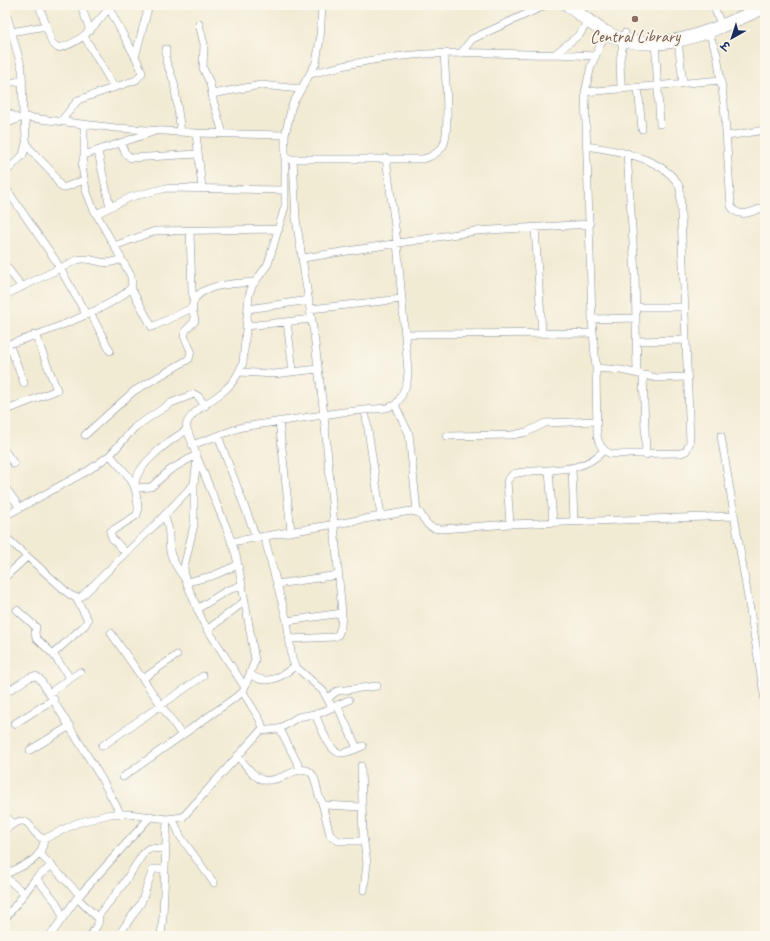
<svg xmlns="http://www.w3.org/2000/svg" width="770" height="941" viewBox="0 0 770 941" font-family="Caveat,'Playpen Sans Deva',sans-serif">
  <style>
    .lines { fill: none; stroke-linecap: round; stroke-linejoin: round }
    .street-casing { stroke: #868d99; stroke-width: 8 }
    .highway-casing { stroke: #868d99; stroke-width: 14 }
    .street { stroke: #fff; stroke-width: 7 }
    .highway { stroke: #fff; stroke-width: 13 }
    .education-dot { fill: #8d6e63; stroke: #fbf7ec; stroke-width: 1.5 }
    .labels { text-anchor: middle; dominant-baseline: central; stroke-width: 3.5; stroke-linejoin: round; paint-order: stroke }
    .education-label { font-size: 17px; fill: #785e54; stroke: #fbf7ec }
  </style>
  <rect width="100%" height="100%" fill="#fbf7ec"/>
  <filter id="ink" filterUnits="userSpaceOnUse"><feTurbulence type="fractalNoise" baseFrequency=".025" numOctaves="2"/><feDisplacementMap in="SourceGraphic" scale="8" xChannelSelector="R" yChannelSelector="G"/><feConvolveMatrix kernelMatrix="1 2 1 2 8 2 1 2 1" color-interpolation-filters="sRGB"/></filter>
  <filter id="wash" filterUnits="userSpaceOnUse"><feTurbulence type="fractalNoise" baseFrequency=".012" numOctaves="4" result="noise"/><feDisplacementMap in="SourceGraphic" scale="16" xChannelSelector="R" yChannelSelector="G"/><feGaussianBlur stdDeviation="0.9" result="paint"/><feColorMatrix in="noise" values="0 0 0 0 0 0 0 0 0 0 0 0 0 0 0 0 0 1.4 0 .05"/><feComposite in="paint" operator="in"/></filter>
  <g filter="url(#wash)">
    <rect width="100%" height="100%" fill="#f2ebd4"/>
  </g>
  <g filter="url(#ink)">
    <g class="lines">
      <defs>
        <path id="street" d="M39,5L52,43L58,48C81,44 95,25 109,8
          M81,5L90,31
          M713,5L720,22
          M5,9L22,69L23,117
          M199,24L204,44L203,68L210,83L213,100L223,134
          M707,29L717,54L724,103L731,206C739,220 753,211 765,207
          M5,33L46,26
          M84,36L114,87
          M655,40L660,124
          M678,41L683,83
          M166,49V61L174,82L181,132
          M461,53L472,39L546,5
          M555,54L595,56
          M135,57L149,5
          M311,74C359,60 410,53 461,53C492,52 524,55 555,54L580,34L589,19
          M5,83L23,81
          M638,87L642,129
          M621,88L620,60L625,33
          M585,92L721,80
          M212,94L261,85L300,89
          M5,111L17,118
          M25,117L26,139L28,147L52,172L59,184L63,188L84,180
          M62,120L78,100L136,80L142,73C142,65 113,19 108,5
          M5,124L23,117L116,128L196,133L285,135
          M196,133L202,188
          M727,136L765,130
          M121,143L125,153L131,158L198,154
          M586,146C615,150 667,158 680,188L690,442L686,451L681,453L611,454C602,450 599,445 597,435L596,368L592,319L585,92L591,66L607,30
          M98,152L110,207
          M627,153L635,273L637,374
          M84,155L153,132
          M289,159H423C431,157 438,153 443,146C451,131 445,73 444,53
          M5,173L23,155L26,143
          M5,187L54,258L86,314
          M96,214L131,197L166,188L285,190
          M535,228L542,333
          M190,231L192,291L194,300
          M114,246L155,231L279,229
          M303,258L476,231L590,224
          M5,265L22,287
          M131,288L152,327L192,308
          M5,295L77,260C96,255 99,269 121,259
          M636,307H683
          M248,309L309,300
          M310,309L402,299
          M90,312L110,351
          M592,319L636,318
          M287,322L293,371
          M246,326L312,319
          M405,334L593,333
          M636,341L685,340
          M9,344L24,383
          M5,345C31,338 119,306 132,286L131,276L93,208L86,190L82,166L84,155V125
          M596,368L621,370L657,378L686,377
          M239,372L274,374L318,369
          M643,376L646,455
          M395,405L409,434L417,511
          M12,408L57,390L35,334
          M365,410L381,516
          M279,421L291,531
          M85,435L134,391L189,359L191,351L184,336L186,330L195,321C194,315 191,309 193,303C199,283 238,284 255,282
          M218,436L256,537
          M447,436L512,435L527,432L545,423L597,421
          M721,436L765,700
          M192,445L242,427L343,412L386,408L395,405L400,399L407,383L408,371L397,242L386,158
          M5,451L14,464
          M110,455C123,471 135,478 137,499C138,505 139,510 137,515L110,532L112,538L126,553
          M197,459L194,484V525L184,567L185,579L203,622L244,686
          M572,468L574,521
          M549,471L553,522
          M135,484C136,465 170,440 187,430
          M5,487L20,508
          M136,488L151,487L170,470L196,455
          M5,516L89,470L110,455L135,427L171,403L194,394L199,397L205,406
          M164,516C171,528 168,538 170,551C172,562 179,570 185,579
          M510,524L507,481L513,474C544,466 579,477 603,451
          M264,536L287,621L292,659L295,666L323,691L332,707
          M9,540L69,594L76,598L81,597L156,524L194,484
          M231,542L411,511L420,513C426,523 428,529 442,529L510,524L734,516
          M5,577L27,557
          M187,582L212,576L238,565
          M277,584L338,575
          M197,609L226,591L242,585
          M17,610L36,627L35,633L36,638L53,654L70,678
          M287,621L342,613
          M207,630L245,601
          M111,633L181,734
          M290,639L334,637L338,635L341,627L342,613L324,415L314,335L296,219L293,159
          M53,654L85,625L88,620L76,598
          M251,675C268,686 281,677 295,666
          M144,678L177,655
          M5,693L30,677L36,676L40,679L100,776L120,813
          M49,693L80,672
          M328,698L337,691L377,686
          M337,705L357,748
          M315,714C319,723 330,754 341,753C348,753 356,749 363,746
          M14,724L54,699
          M279,729L298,717L320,713L349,700
          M261,731L277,729L281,731L301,770
          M102,746L203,676
          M30,750L70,726
          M237,756C258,778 258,788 289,774C295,771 300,769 307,770C320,777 314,795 324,805L362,807
          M361,766L363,836L367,863L364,890
          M123,777L243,692
          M322,803L330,835L339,841H363
          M5,816L13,823
          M173,819L180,836L214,883
          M5,830C33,807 28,835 44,839L77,823L110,814H129L167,819L183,817L263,728L260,720L243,692L255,660L242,585L236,555L227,529L197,457L186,426C189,411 215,400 226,389C234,382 239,373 243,363L249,295L252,286L268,264L285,206V135L292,105L316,63L320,39L322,5
          M40,854L80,895
          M5,875C22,865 42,862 44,839
          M5,877L24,893
          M36,878L56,902L63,917
          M77,898L99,919L98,924L90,936
          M98,916L122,886L145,851L149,848L165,849
          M5,919L36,878L51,866
          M50,936L77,898L151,816
          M118,936L141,903L153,869H165
          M161,936L163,916L167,819"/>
        <path id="highway" d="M568,5C580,14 592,25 605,32C656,61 717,28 765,7"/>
      </defs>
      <!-- street casing -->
      <use href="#street" class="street-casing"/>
      <!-- highway casing -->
      <use href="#highway" class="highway-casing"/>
      <!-- street -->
      <use href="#street" class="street"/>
      <!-- highway -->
      <use href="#highway" class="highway"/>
    </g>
  </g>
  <!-- markers -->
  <circle class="education-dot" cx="635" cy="19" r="4"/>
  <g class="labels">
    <!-- education labels -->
    <g class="education-label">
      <text x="635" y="36">Central Library</text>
    </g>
  </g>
  <!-- margin -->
  <rect width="770" height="941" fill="none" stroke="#fbf7ec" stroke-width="20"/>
  <!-- north arrow -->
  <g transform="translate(732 38) rotate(219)" stroke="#fbf7ec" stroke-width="3" paint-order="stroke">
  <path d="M0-3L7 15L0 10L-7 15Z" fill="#1b2f5e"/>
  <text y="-6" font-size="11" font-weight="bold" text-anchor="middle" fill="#1b2f5e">उ</text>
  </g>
</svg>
